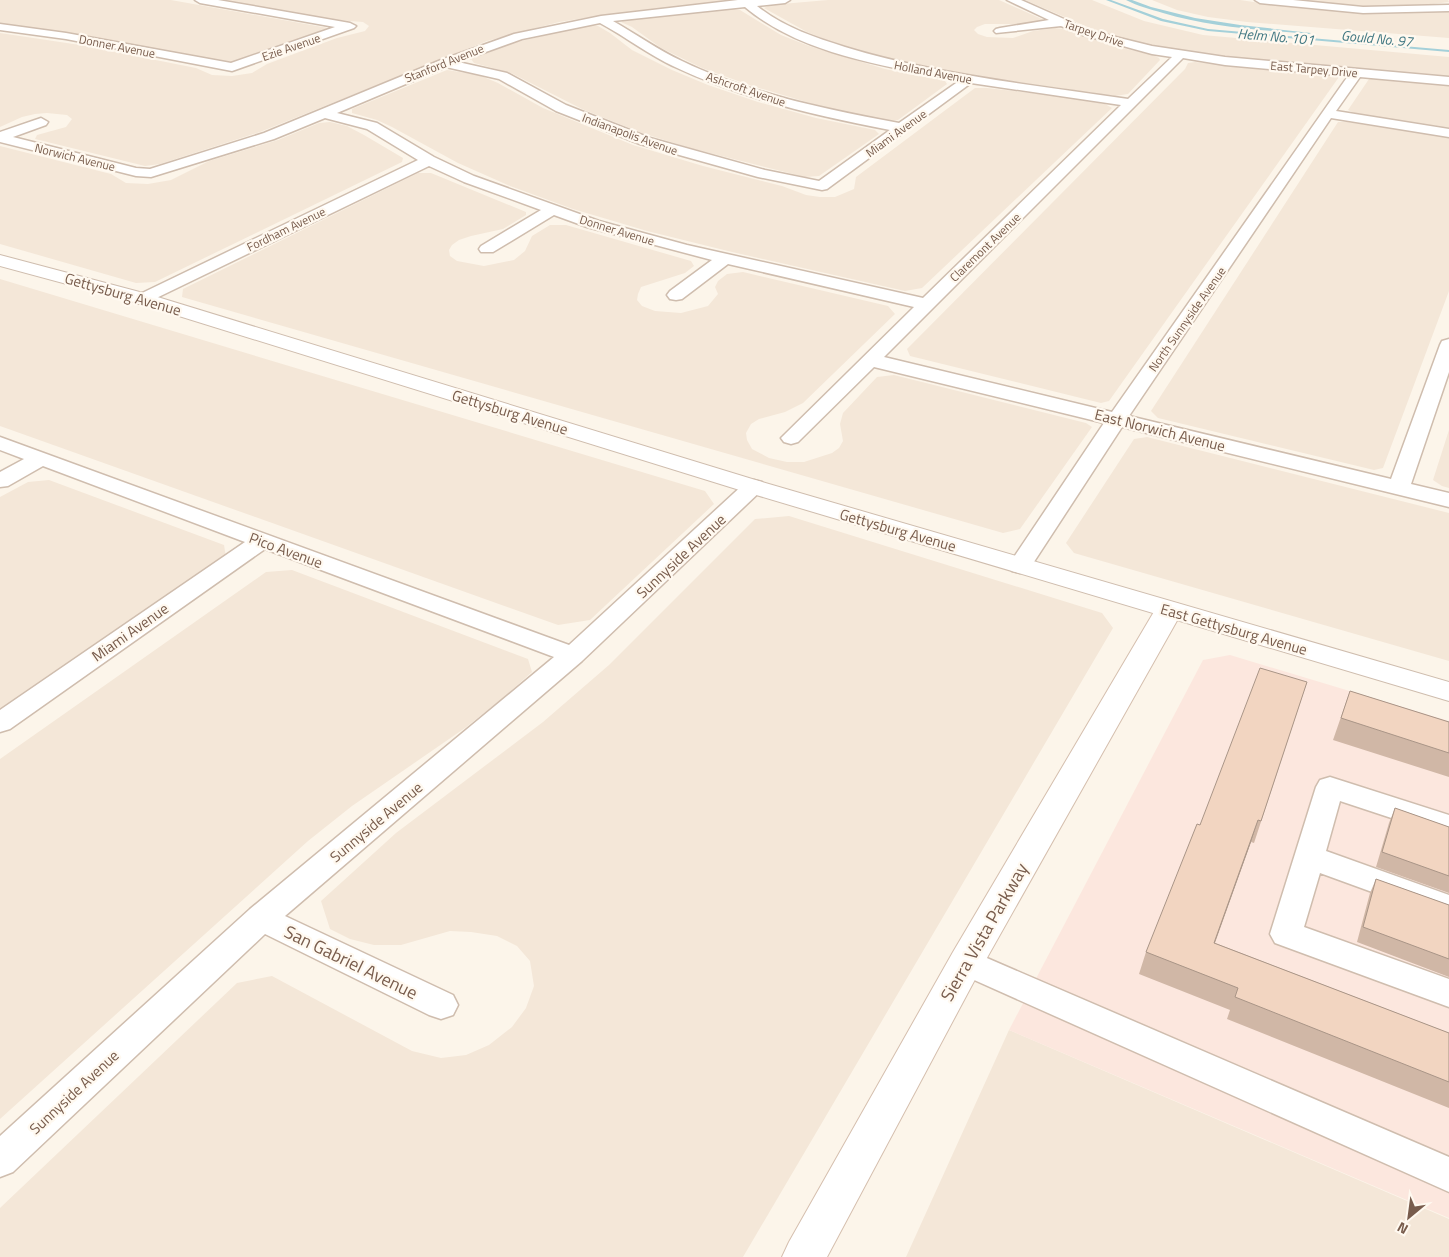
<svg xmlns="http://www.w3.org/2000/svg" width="1449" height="1257" viewBox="0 0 1449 1257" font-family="'Titillium Web',sans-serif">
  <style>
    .residential { fill: #f4e7d8 }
    .commercial { fill: #fce7de }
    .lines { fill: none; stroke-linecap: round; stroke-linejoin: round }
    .stream { fill: #a4d0d9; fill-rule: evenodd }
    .minor-casing { stroke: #cfbdae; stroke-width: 3 }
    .tertiary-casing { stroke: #cfbdae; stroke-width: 2 }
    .secondary-casing { stroke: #d5bfae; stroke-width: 2 }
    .minor { fill: #fff; fill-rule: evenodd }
    .tertiary { fill: #fff; fill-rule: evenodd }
    .secondary { fill: #fff; fill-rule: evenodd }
    .wall { fill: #d0b7a6 }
    .shaded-wall { fill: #a99587 }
    .building { fill: #f2d5c1; stroke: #a99587 }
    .labels { text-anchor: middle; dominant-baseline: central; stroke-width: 4.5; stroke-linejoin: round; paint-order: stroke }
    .far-street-label { font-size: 12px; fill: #785c4c; stroke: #fff9f0 }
    .far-water-label { font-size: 14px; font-style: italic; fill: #437983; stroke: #fff9f0 }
    .street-label { font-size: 15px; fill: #785c4c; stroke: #fff9f0 }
    .near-street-label { font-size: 18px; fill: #785c4c; stroke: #fff9f0 }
  </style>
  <rect width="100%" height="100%" fill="#fcf5ea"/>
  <!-- residential -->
  <path class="residential" d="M0,0H171L328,28L327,31L241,62L228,63L95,37L0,24Z
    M223,0H729L591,17L559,22L487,41L260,132L160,164L145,166L35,139L37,135L66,127L72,119L67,115L47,113L35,114L22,117L0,127V33L80,45L196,68L212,75L232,76L252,73L267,64L337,38L365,31L369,26L363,22L335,20Z
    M828,0H999L1044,20L1019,24H985L977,27L974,30L978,34L987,37L1013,38L1033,31L1055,28L1063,29L1118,47L1153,55L1159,58L1160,60L1128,94L1115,96L984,77L907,63L837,44L807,32L764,8L770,5Z
    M1025,0H1092L1144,21L1203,35L1449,57V77L1238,58L1172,50L1104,34Z
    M1152,0H1240L1281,6L1375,14L1449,12V38L1247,22L1208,17L1177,10Z
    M1277,0H1448L1449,2L1410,7L1381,8Z
    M732,9L740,10L781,35L809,46L885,69L945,81L947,84L898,120L887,121L813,104L749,85L702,68L661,48L632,27L621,22L626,19L648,16Z
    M588,25L598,26L610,33L632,50L672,70L708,85L758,102L816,118L875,130L879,134L819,176L805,177L690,148L642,133L582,109L511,73L474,63L471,59L513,43Z
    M1195,62L1339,77L1109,401L1101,403L910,356L907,349L1185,69L1188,63Z
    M447,70L479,75L498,83L543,108L633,145L703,166L782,186L806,195L820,197H835L854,189L856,177L975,88H987L1056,96L1105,104L1112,108L922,288L905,291L732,252L647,231L573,209L510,186L458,163L392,127L377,120L352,113V109Z
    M1377,78L1449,85V128L1354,113L1348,110L1369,79Z
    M330,122L347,126L364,135L403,158L402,162L155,282L136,283L0,244V146L111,174L126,183L148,184L171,180L209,161L278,140L319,123Z
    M1338,122H1347L1449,137V291L1383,468L1374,470L1158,418L1151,411Z
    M418,173H431L526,212V215L503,229L471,236L459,240L452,245L449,250L450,256L457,261L484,266L514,260L525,251L532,236L550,225H566L691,261L694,266L685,273L641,287L638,294L637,300L642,306L655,311L681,313L708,306L718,294L715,287L718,281L727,274L743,272L888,306L895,314L803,403L785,412L759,419L751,424L746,433L747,440L752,449L769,458L787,462H804L832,453L839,448L843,441L840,424L843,413L877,377L894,375L1086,423L1092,427L1020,529L1003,533L182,297L183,289Z
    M0,279L705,491L714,504L590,620L558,625L0,426Z
    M1449,430V488L1442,486L1433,480Z
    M1147,437L1449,513V661L1074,553L1066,543L1134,439Z
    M49,480L224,545L226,557L0,711V497L28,482Z
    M789,516L1102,613L1113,628L743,1257H0V1208L237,983L272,976L412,1051L441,1058L466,1055L489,1045L512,1027L526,1008L534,986L530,961L517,946L497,936L471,932L450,931L401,945H374L350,939L330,929L321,901L396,833L543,722L609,665L755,519Z
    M292,570L528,659L532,672L503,698L465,728L352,806L308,841L0,1119V759L266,572Z
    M1009,1030L1449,1219V1257H906Z"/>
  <!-- commercial -->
  <path class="commercial" d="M1230,655L1449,721V1218L1009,1030L1203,660Z"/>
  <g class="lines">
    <!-- stream -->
    <path class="stream" d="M1106,0H1111L1163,19L1208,29L1449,50V52L1208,31L1161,21Z
      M1126,0H1132L1151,7L1195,18L1240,25L1311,33L1309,34C1260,30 1210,27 1163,13C1150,9 1137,6 1126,0Z"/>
    <defs>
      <path id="minor" d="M195,0H218L350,23L356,26L354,28L232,71L66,39L0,30V24L66,33L231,63L335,27L200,3Z
        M738,0H790L785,3L757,6C783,27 813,37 845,47C937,75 1034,85 1128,99L1172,57L1152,54L1083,35L1061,26L996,33L994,31L996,29L1000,28L1049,20L1007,0H1021L1091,31L1152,46L1225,57L1449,77V85L1360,77L1336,111L1449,129V137L1331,118L1129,416L1391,479L1440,345L1442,341L1449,339V372L1411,484L1449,493V507L1122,427L1028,571L1020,573L1012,571L1008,566L1104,423L874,367L798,442L791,444L784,442L781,438L914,307L728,264L682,299L676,300L670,299L667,295L670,291L712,260L587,227L554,215L493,252H481L479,249L481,246L541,210L464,182L429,166L144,304L138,303L135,299L138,295L418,160L367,129L325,118L274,139L151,177L136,176L0,142V132L41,118L48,122L46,125L13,137L136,168L150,169L264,133L441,60L514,34L601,16ZM745,7C802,55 887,66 959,81L899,123C826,109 750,94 682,61C658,50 636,34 613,21ZM600,23C626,37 649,55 675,67C743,99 817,116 890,130L819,181L765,170L650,138L566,105L507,73L458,62L522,39ZM1183,58L1225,65L1348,76L1112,412L884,357ZM446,67L499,79L556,111L640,144L758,177L822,190L827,189L971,83L1121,105L923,298L687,245L599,221L474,176L434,157L377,123L337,113Z
        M1255,0H1293L1363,7L1449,5V11L1363,13L1260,3Z
        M0,437L569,645L746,482L754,480L762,482L765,487L582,661L285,916L453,995L458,1005L453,1015L441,1019L429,1015L265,934L13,1172L0,1177V1136L250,909L554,657L265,549L10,729L0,732V710L245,542L43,466L8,486L0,487V472L24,459L0,450Z
        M1330,777L1449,815V837L1340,801L1326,851L1449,895V920L1320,873L1304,927L1449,979V1007L1275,943L1270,934L1316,787L1320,780Z
        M966,949L1449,1157V1192L954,971L950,962L954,953Z"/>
      <path id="tertiary" d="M0,255L151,295L762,482L1449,682V701L746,492L137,303L0,266Z"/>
      <path id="secondary" d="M1169,602L1179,604L1183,610L979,972L827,1257H782L789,1242L953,952L1155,610L1159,604Z"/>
    </defs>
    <!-- minor casing -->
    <use href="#minor" class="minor-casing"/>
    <!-- tertiary casing -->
    <use href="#tertiary" class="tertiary-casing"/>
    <!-- secondary casing -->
    <use href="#secondary" class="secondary-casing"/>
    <!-- minor -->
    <use href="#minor" class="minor"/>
    <!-- tertiary -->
    <use href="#tertiary" class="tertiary"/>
    <!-- secondary -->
    <use href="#secondary" class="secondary"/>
  </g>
  <!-- wall -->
  <path class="wall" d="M1307,682L1254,843L1251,842L1215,943L1449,1033V1108L1227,1019L1230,1010L1139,974L1146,952L1200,825Z
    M1350,691L1449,722V777L1333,740Z
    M1395,808L1449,827V893L1376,867L1389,823Z
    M1376,879L1449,905V977L1357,942L1370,893Z"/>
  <!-- shaded-wall -->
  <path class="shaded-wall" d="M1258,820L1251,842L1207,964L1214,943Z"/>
  <!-- building -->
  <path class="building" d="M1260,668L1307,682L1261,821L1258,820L1214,943L1449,1033V1082L1235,997L1238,988L1146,952L1197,824L1200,825Z
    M1350,691L1449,722V753L1341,718Z
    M1395,808L1449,827V876L1382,852Z
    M1376,879L1449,905V959L1363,927Z"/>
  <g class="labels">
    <!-- far-street labels -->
    <g class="far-street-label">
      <text transform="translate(1094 33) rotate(19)">Tarpey Drive</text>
      <text transform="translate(117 46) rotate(11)">Donner Avenue</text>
      <text transform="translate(291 47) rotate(-19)">Ezie Avenue</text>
      <text transform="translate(444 63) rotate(-22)">Stanford Avenue</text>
      <text transform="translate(1314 69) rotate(5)">East Tarpey Drive</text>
      <text transform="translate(933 72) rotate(11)">Holland Avenue</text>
      <text transform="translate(746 89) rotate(19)">Ashcroft Avenue</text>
      <text transform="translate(896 133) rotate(-36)">Miami Avenue</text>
      <text transform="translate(630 134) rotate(20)">Indianapolis Avenue</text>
      <text transform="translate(75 157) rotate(14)">Norwich Avenue</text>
      <text transform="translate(286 229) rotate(-26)">Fordham Avenue</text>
      <text transform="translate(617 230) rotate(17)">Donner Avenue</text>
      <text transform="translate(985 247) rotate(-44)">Claremont Avenue</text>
      <text transform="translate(1187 319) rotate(-55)">North Sunnyside Avenue</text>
    </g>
    <!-- far-water labels -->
    <g class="far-water-label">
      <text transform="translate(1276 36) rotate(5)">Helm No. 101</text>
      <text transform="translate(1377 38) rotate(5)">Gould No. 97</text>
    </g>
    <!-- street labels -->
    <g class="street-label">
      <text transform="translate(123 294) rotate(16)">Gettysburg Avenue</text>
      <text transform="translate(510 412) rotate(17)">Gettysburg Avenue</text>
      <text transform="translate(1160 430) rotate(14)">East Norwich Avenue</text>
      <text transform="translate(898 530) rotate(16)">Gettysburg Avenue</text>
      <text transform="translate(286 550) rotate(20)">Pico Avenue</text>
      <text transform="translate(681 556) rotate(-43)">Sunnyside Avenue</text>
      <text transform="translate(1234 629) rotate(16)">East Gettysburg Avenue</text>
      <text transform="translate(130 632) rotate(-35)">Miami Avenue</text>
      <text transform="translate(376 822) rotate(-40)">Sunnyside Avenue</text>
      <text transform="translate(74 1092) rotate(-43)">Sunnyside Avenue</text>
    </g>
    <!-- near-street labels -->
    <g class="near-street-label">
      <text transform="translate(984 932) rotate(-60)">Sierra Vista Parkway</text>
      <text transform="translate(351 962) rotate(26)">San Gabriel Avenue</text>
    </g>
  </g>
  <!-- north arrow -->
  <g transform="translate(1409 1217) rotate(209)" stroke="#fff9f0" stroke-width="4" paint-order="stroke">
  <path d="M0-4L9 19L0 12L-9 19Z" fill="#785c4c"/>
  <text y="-8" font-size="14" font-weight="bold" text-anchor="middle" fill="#785c4c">N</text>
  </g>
</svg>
